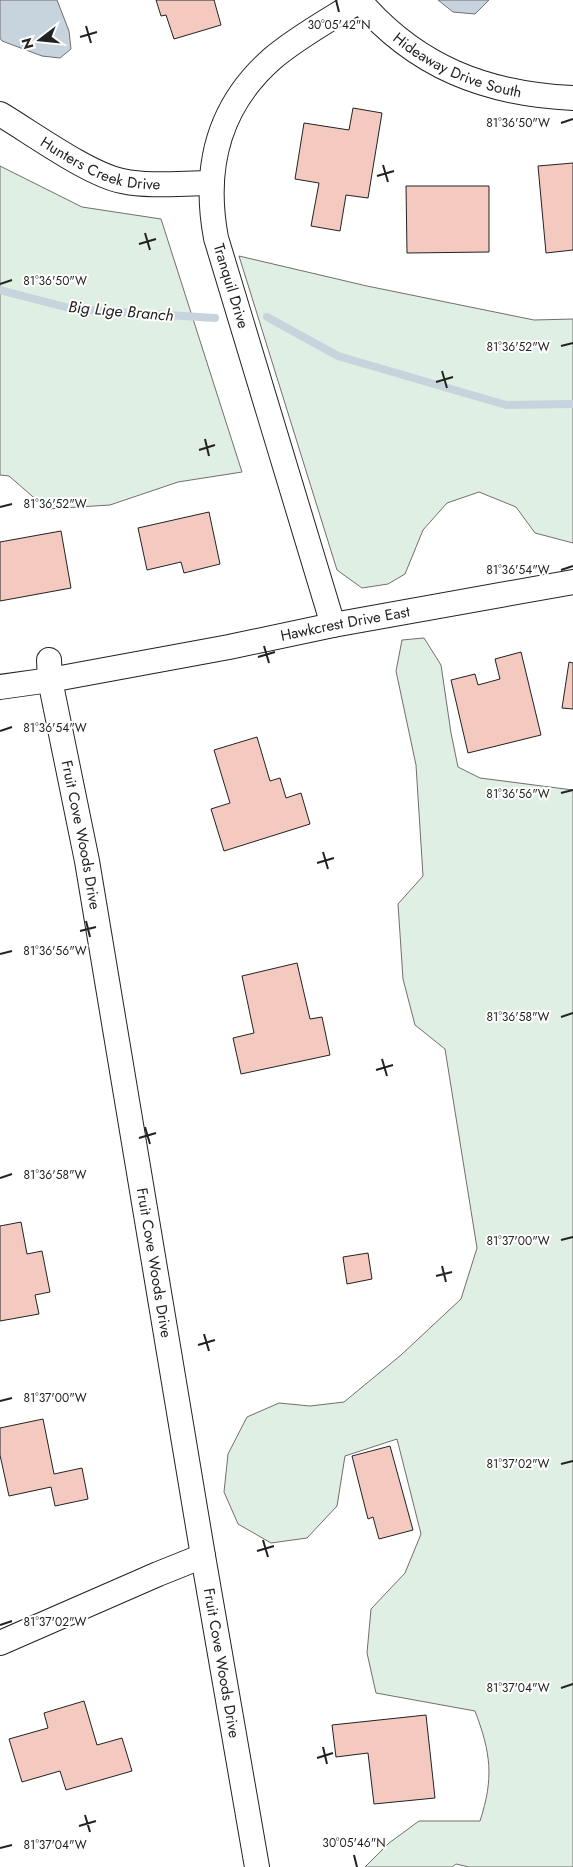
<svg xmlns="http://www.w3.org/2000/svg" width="573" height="1867" viewBox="0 0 573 1867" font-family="Jost,sans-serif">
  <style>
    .green { fill: #e0efe3; stroke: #6f6f6f }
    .water { fill: #c7d3dd; stroke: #6f6f6f }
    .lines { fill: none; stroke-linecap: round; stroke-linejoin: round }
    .stream { stroke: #c7d3dd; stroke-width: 8 }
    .building { fill: #f3c9c0; stroke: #222 }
    .street-casing { stroke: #222; stroke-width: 26 }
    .street { stroke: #fff; stroke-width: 24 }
    .ticks { fill: none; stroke: #222; stroke-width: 2 }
    .labels { text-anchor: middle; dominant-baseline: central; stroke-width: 4; stroke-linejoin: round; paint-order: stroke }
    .street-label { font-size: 15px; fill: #222; stroke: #fff }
    .water-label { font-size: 16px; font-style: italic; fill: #222; stroke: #fff }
    .ticks-label { font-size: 12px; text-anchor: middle; fill: #222; stroke: #fff; stroke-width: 4; stroke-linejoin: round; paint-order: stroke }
  </style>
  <rect width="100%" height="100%" fill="#fff"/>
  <!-- green -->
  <path class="green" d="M0,166L82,207L161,219L242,472L178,482L110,505L47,509L9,476L0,475Z
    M239,256L367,286L534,320L573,319V543L535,533L516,507L479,492L447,503L423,530L405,574L388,584L362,588L337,570Z
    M424,638L441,665L451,733L458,767L480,778L573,790V1867H469L456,1864L452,1867H365L389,1843L419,1821H480C494,1778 491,1753 475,1711L376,1693L367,1653L371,1609L405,1573L421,1534L397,1439L345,1456L337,1506L307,1538L271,1543L238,1524L224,1492L228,1454L247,1417L279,1403L310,1406L344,1402L401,1355L461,1299L477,1248L445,1049L415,1025L403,979L398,904L423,876L416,765L396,671L402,640Z"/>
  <!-- water -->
  <path class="water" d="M0,0H57L69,31L71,49L60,58L42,56L2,41L0,38Z
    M438,0H489L475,14L453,12Z"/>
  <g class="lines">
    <!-- stream -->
    <path class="stream" d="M0,290L73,309L215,318
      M267,317L338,356L506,405L573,404"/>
  </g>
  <!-- building -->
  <path class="building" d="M156,0H214L221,25L174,39L166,15L161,16Z
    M353,108L382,113L368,198L346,195L340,231L311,226L319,183L295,179L304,123L349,130Z
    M573,163V250L546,253L538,166Z
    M406,186H489V252L407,253Z
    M209,512L220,564L184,573L181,562L147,570L138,528Z
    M61,531L71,588L0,601V542Z
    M521,652L541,735L468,753L451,680L475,674L478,685L500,679L495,659Z
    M569,662L573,663V709L562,708Z
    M257,737L270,781L280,778L286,798L301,793L310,824L224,851L211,809L230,803L214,750Z
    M297,963L310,1019L322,1017L330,1055L241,1074L233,1038L254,1033L242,976Z
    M21,1222L27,1254L42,1251L50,1292L35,1295L39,1314L0,1321V1226Z
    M368,1253L372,1279L347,1284L343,1257Z
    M43,1419L54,1474L82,1468L88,1499L55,1506L51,1487L9,1496L0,1455V1428Z
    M390,1446L413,1530L379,1539L373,1517L368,1519L352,1456Z
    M84,1701L97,1745L122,1738L132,1771L66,1790L60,1771L22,1782L9,1739L48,1728L44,1713Z
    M426,1715L435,1798L374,1804L368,1753L336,1757L332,1725Z"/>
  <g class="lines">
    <defs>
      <g id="street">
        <path id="s1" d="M359,0C416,67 486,94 573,98"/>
        <path id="s2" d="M0,114C32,133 88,174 122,181C150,187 182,183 211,183"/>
        <path d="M333,625L216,238C203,168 218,106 273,58C299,36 331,19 359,1"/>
        <path id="s3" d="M49,660L50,680L87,861L203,1556L257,1867"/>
        <path id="s4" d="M0,687L50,680L229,647L333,625L573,582"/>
        <path d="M0,1643L158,1574L203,1556"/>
      </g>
    </defs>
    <!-- street casing -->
    <use href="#street" class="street-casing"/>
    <!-- street -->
    <use href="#street" class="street"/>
  </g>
  <!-- ticks -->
  <path class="ticks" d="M336,0L339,12M86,26L91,43M80,37L97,32M561,123L573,119M383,165L388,182M377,176L394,171M145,233L150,250M139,244L156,239M0,284L12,280M561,346L573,343M442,371L447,388M436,382L453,377M205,439L209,456M199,450L215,445M0,507L12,504M561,570L573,566M264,646L269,663M258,657L275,652M0,731L12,727M561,793L573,790M323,852L328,869M317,863L334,858M86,921L90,937M80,931L96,927M0,954L12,951M561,1017L573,1013M382,1059L387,1076M376,1070L393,1065M145,1127L150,1144M139,1138L156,1133M0,1178L12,1174M561,1240L573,1237M442,1266L446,1282M436,1276L452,1272M204,1334L209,1351M198,1345L215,1340M0,1401L12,1398M561,1464L573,1461M263,1540L268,1557M257,1551L274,1546M0,1625L12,1621M561,1688L573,1684M323,1747L327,1764M317,1758L333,1753M85,1815L90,1832M79,1826L96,1821M0,1848L12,1845M354,1855L357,1867"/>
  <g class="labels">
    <!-- street labels -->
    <g class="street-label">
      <text stroke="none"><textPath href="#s1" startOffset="121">Hideaway Drive South</textPath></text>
      <text stroke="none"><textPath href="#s2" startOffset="114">Hunters Creek Drive</textPath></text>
      <text transform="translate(231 286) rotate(73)">Tranquil Drive</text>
      <text stroke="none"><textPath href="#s4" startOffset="351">Hawkcrest Drive East</textPath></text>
      <text stroke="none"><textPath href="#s3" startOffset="178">Fruit Cove Woods Drive</textPath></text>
      <text stroke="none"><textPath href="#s3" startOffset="612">Fruit Cove Woods Drive</textPath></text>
      <text stroke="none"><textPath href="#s3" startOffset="1018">Fruit Cove Woods Drive</textPath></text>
    </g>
    <!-- water labels -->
    <g class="water-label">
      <text transform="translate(121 311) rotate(5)">Big Lige Branch</text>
    </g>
  </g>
  <g class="ticks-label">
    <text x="339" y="29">30°05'42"N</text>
    <text x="518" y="127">81°36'50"W</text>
    <text x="55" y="285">81°36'50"W</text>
    <text x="518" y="351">81°36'52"W</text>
    <text x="55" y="508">81°36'52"W</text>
    <text x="518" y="574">81°36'54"W</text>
    <text x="55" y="732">81°36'54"W</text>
    <text x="518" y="798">81°36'56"W</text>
    <text x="55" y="955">81°36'56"W</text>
    <text x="518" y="1021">81°36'58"W</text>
    <text x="55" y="1179">81°36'58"W</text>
    <text x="518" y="1245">81°37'00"W</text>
    <text x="55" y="1402">81°37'00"W</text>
    <text x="518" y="1468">81°37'02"W</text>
    <text x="55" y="1626">81°37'02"W</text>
    <text x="518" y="1692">81°37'04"W</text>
    <text x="354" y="1847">30°05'46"N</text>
    <text x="55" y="1849">81°37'04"W</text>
  </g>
  <!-- north arrow -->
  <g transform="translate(40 40) rotate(254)" stroke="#ffffff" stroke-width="4" paint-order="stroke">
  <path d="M0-4L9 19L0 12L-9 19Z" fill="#222222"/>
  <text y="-8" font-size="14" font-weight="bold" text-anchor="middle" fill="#222222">N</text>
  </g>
</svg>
